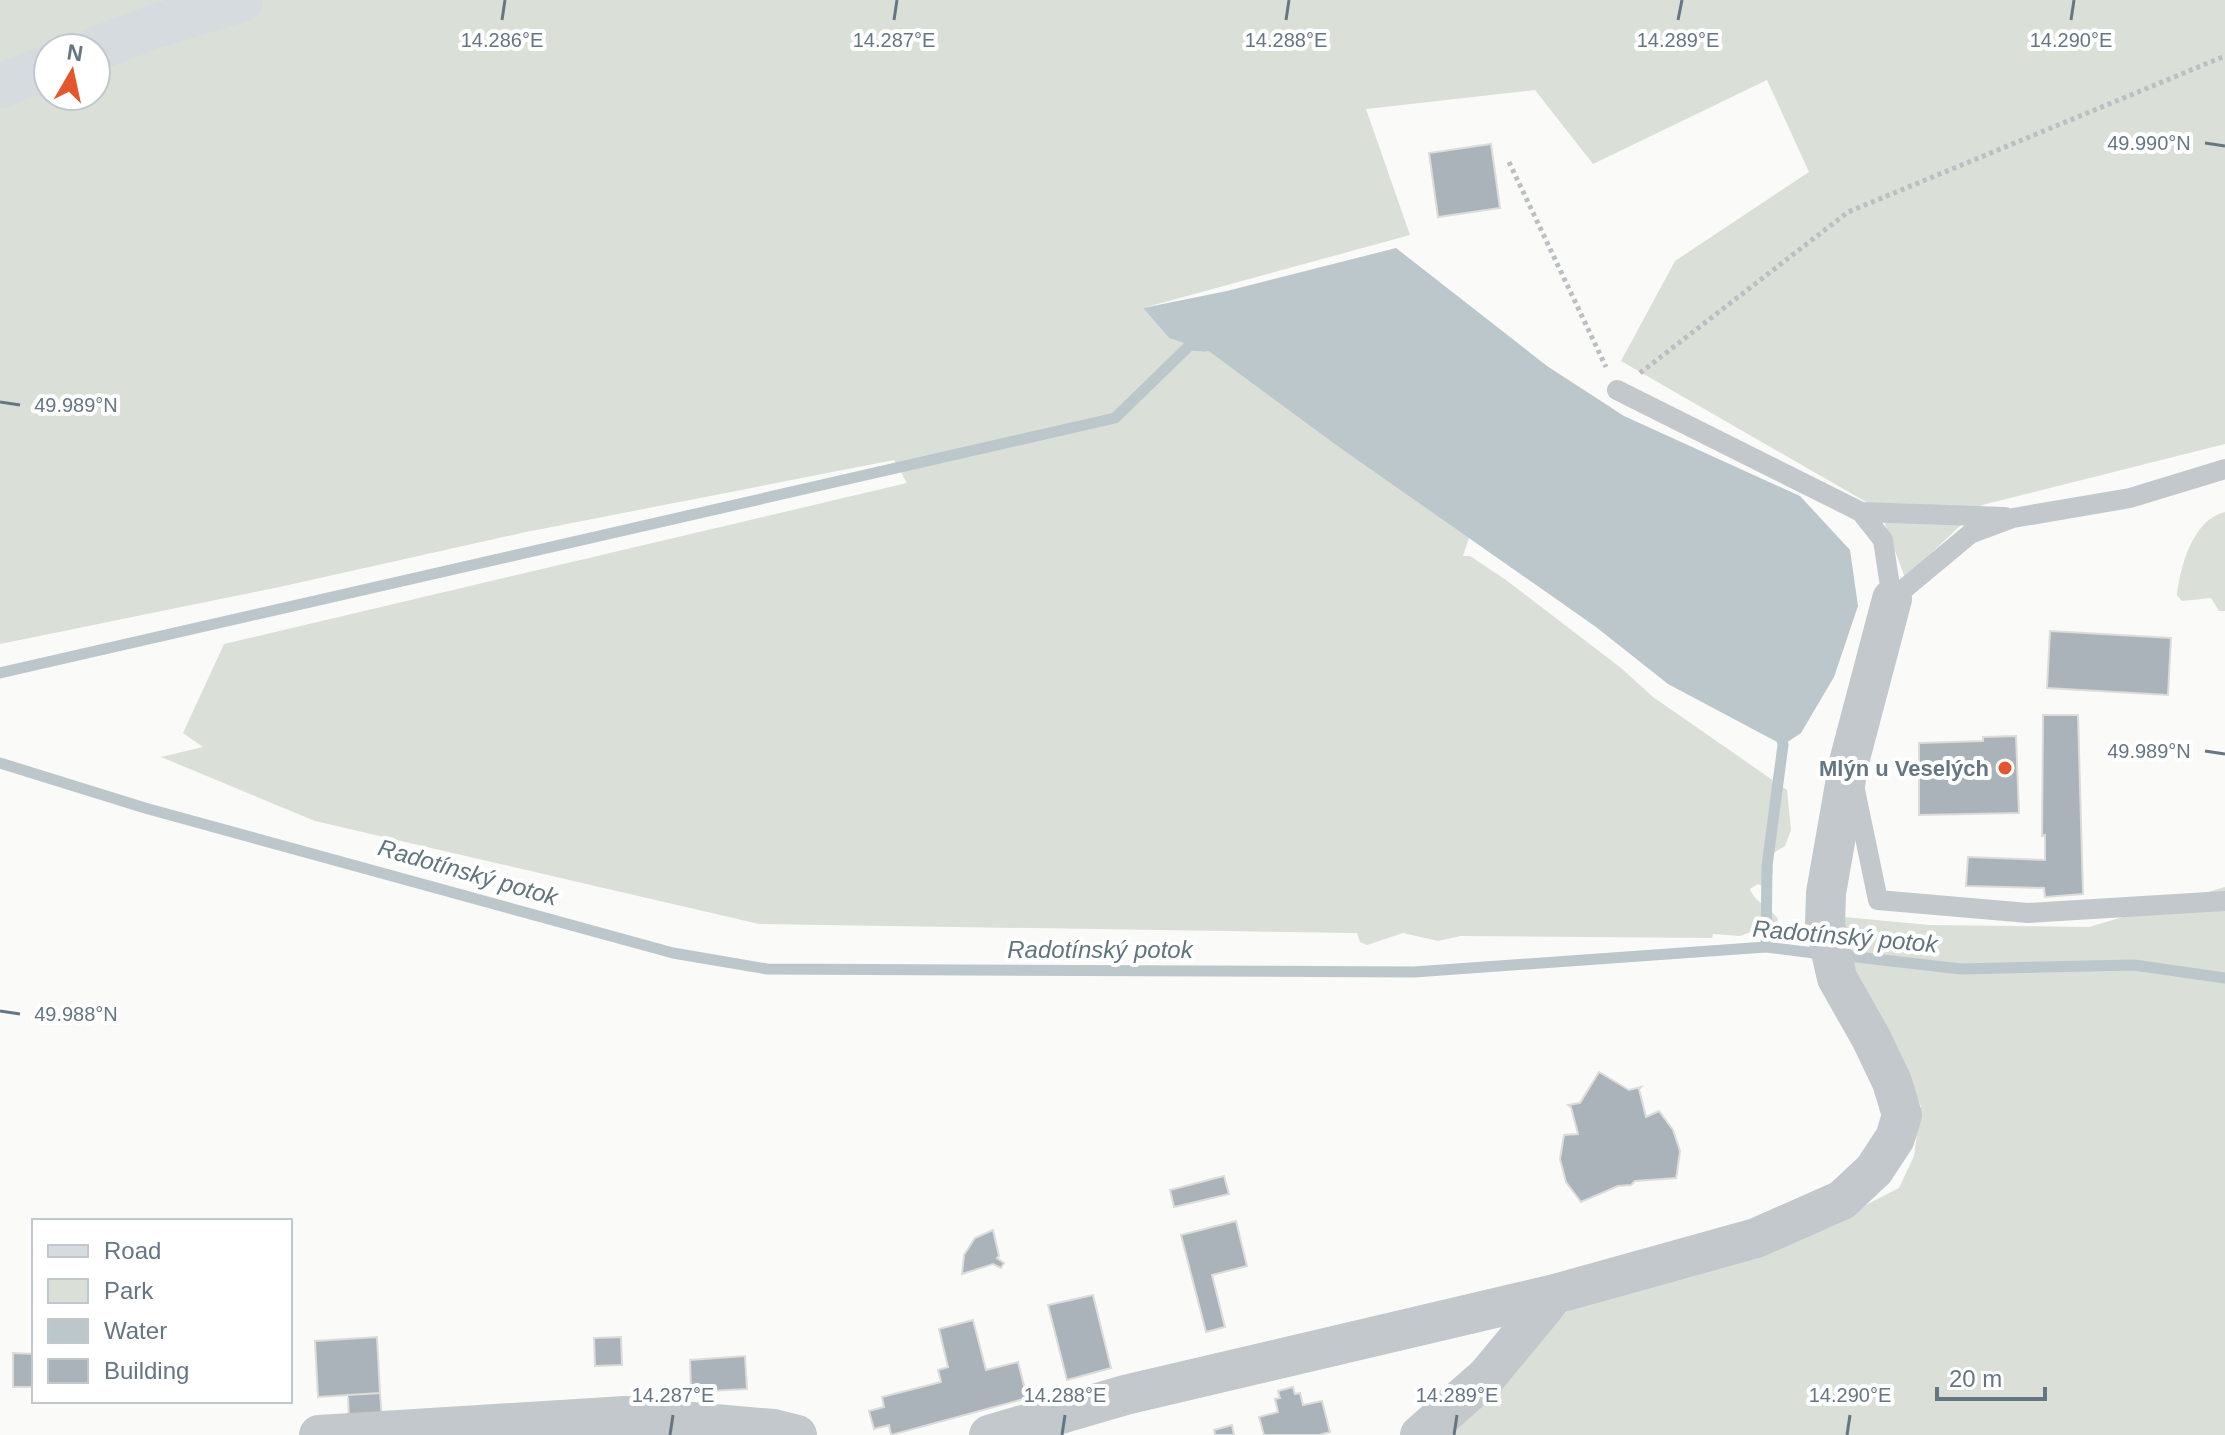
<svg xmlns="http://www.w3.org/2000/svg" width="2225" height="1435" viewBox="0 0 2225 1435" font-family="Arial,sans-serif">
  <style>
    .green { fill: #dadfd7; fill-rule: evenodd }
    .water { fill: #bbc7cb }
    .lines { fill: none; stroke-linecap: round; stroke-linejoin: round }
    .stream { stroke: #bbc7cb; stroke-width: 11 }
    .building { fill: #aab3b9; stroke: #dcdcda; stroke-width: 2 }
    .path { stroke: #bbbfc2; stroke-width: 5; stroke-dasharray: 4 4; stroke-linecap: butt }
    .lane { stroke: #c3c8cc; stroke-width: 20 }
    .street { stroke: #c3c8cc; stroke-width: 40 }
    .secondary { stroke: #d6dbdf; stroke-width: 44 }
    .ticks { fill: none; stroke: #657683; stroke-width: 3 }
    .poi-dot { fill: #e4572e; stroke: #fff; stroke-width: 3 }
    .labels { text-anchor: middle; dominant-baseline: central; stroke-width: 8; stroke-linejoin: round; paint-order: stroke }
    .poi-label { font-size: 22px; font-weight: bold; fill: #657683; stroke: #fff; text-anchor: end }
    .water-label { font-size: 24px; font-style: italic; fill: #60757c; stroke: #fff }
    .ticks-label { font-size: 20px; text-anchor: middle; fill: #657683; stroke: #fff; stroke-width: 8; stroke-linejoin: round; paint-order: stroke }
  </style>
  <rect width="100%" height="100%" fill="#fafaf8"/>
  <!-- green -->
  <path class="green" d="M0,0H2225V444L1982,505L1905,578L1880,510L1621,361L1675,261L1809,172L1767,80L1593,164L1535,90L1366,109L1410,235L1143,308L1169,338L1210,352L1469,538L1463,556H1470L1506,580L1621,668L1653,697L1787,790L1791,830L1785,846L1772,854L1773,872L1766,888L1758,884L1750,889C1755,903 1769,906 1778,919L1776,927L1761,928L1740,936L1713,934L1712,938L1461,936L1438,941L1403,933L1367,945L1360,942L1357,933L759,924L315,821L161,757L203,747L183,733L224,644L907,483L894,460L526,532L284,586L0,644ZM48,48H96V96H48Z
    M2225,512V611H2219L2211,598L2182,601L2177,595C2180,567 2193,519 2225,512Z
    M2225,887V1435H1441L1570,1309L1852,1212L1899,1188L1914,1156L1921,1106L1861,995L1845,948L1844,917L1929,925L2089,927Z"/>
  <!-- water -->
  <path class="water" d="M1396,248L1547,366L1624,416L1800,496L1850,550L1858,606L1834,677L1801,733L1783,745L1668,684L1596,627L1339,447L1210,352L1169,338L1143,308L1227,291Z"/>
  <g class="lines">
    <!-- stream -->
    <path class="stream" d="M0,673L1115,418L1190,345L1205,346
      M0,763L145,808L673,953L767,969L1414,972L1766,947L1822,954
      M1766,947L1767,866L1783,745L1781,733
      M1839,955L1961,969L2134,965L2225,978"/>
  </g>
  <!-- building -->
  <path class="building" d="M1491,144L1500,208L1438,217L1429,153Z
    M2050,631L2171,638L2168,695L2047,688Z
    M2043,715H2078L2083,894L2045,897L2044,888L1966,886L1968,857L2045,860V835L2042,836Z
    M2016,736L2019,813L1919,815V743L1983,741V737Z
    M1599,1072L1629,1090L1641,1087L1639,1089L1646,1117L1659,1111L1673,1130L1680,1151L1677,1173L1676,1178L1635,1181L1631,1185L1618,1186L1581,1202L1566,1182L1560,1159L1564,1135L1578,1134L1571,1107L1568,1105L1580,1103Z
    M1224,1176L1229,1194L1174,1207L1170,1190Z
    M1236,1221L1247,1266L1212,1275L1225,1327L1206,1332L1181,1235Z
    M993,1230L999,1256L997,1258L1004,1263L1001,1268L993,1264L962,1274L964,1255L975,1238Z
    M1093,1295L1111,1368L1067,1380L1048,1305Z
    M973,1320L986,1370L1018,1362L1027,1398L891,1435L889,1425L874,1429L869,1411L884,1407L882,1397L941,1382L938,1370L948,1367L939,1329Z
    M377,1337L380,1393L318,1397L315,1341Z
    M621,1337L622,1365L595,1366L594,1338Z
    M13,1353L34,1354V1387H13Z
    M745,1356L747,1389L691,1392L690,1360Z
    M1293,1387L1295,1394L1300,1393L1303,1405L1322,1401L1330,1432L1319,1435H1264L1259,1417L1278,1412L1275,1399L1280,1398L1278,1391Z
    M380,1393L382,1420L349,1421L348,1395Z
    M1232,1425L1234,1435H1215L1214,1430Z"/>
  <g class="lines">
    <!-- path -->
    <path class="path" d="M1509,162L1606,367
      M1640,373L1848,212L2225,56"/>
    <!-- lane -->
    <path class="lane" d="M1617,390L1861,512L1883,540L1892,599
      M1861,512L2005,517
      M1892,599L1970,534L2013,518L2130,498L2225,469
      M1855,790L1878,900L2028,913L2225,901"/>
    <!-- street -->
    <path class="street" d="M319,1435L625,1416L773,1429L797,1435
      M989,1435L1125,1395L1555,1294L1756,1238L1842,1200L1874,1170L1895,1138L1902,1115L1892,1082L1871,1038L1837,978L1825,925L1826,893L1849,762L1892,599
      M1420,1435L1487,1376L1555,1294"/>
    <!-- secondary -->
    <path class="secondary" d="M96,49L153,27L241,0
      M0,86L48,67"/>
  </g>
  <!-- ticks -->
  <path class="ticks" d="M502,20L505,0M894,20L897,0M1286,20L1289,0M1678,20L1682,0M2071,20L2074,0M2205,143L2225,146M0,402L20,405M2205,751L2225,754M0,1011L20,1014M670,1435L673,1415M1062,1435L1065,1415M1454,1435L1457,1415M1847,1435L1850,1415"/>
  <!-- markers -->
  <circle class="poi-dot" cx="2005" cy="768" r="8"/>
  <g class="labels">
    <!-- poi labels -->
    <g class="poi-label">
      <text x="1989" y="768">Mlýn u Veselých</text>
    </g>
    <!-- water labels -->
    <g class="water-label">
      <text transform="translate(468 872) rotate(16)">Radotínský potok</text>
      <text transform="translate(1845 936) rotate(5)">Radotínský potok</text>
      <text x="1100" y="949">Radotínský potok</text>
    </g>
  </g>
  <g class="ticks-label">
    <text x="502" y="47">14.286°E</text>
    <text x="894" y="47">14.287°E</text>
    <text x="1286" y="47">14.288°E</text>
    <text x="1678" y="47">14.289°E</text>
    <text x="2071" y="47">14.290°E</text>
    <text x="2149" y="150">49.990°N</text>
    <text x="76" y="412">49.989°N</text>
    <text x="2149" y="758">49.989°N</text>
    <text x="76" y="1021">49.988°N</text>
    <text x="673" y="1402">14.287°E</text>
    <text x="1065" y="1402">14.288°E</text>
    <text x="1457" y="1402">14.289°E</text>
    <text x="1850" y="1402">14.290°E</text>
  </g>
  <!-- legend -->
  <rect x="32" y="1219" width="260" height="184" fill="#ffffff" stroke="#c1c8cd" stroke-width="2"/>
  <rect x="48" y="1245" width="40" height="12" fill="#d6dbdf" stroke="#c1c8cd" stroke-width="2"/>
  <text x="104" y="1259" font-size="24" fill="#657683">Road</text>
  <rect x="48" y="1279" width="40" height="24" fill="#dadfd7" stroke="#c1c8cd" stroke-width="2"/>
  <text x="104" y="1299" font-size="24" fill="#657683">Park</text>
  <rect x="48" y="1319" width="40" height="24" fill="#bbc7cb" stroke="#c1c8cd" stroke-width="2"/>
  <text x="104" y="1339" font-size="24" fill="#657683">Water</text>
  <rect x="48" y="1359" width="40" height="24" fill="#aab3b9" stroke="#c1c8cd" stroke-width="2"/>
  <text x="104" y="1379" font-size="24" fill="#657683">Building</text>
  <!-- north arrow -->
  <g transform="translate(72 72) rotate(9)"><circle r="38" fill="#ffffff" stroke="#c1c8cd" stroke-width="2"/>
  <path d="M0-6L14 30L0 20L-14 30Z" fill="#e4572e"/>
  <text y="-12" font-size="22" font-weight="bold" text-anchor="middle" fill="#657683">N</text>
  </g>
  <!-- scale -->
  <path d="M1937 1387v12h108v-12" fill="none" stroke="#657683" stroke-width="4"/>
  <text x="1949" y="1387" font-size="24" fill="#657683" stroke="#ffffff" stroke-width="6" paint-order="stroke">20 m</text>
</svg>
